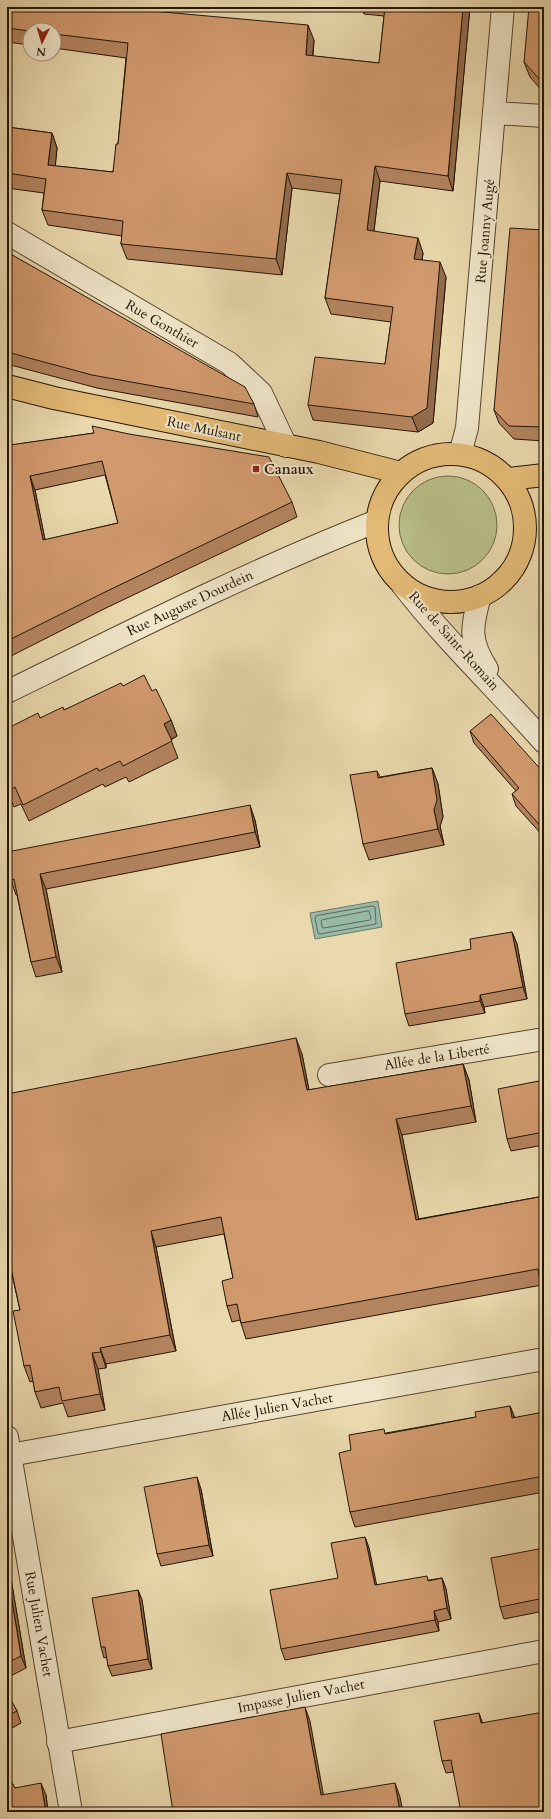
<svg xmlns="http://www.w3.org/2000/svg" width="551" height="1819" viewBox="0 0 551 1819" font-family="Cardo,serif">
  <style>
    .grass { fill: #b9bf89; stroke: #6e6a46 }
    .water { fill: #98baa9; stroke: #6a7867 }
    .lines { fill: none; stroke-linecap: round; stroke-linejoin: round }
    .shore { stroke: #5e6856; stroke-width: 1 }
    .minor-casing { stroke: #56462e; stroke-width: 24 }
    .major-casing { stroke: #241504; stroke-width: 24 }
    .minor { stroke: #f1e6ca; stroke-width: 22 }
    .major { stroke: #e5bc77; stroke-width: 22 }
    .wall { fill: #b4845f; stroke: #241504; fill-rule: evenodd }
    .shaded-wall { fill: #926c4d; stroke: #241504 }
    .building { fill: #d19a6e; stroke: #241504; fill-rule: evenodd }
    .poi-dot { fill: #8f2418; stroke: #f1e6ca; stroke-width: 1.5 }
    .labels { text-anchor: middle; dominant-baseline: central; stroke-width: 4; stroke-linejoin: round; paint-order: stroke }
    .street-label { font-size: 14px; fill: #241504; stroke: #f1e6ca }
    .poi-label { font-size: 14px; font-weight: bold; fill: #241504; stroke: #f1e6ca; text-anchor: start }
  </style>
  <rect width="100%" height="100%" fill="#ead9ae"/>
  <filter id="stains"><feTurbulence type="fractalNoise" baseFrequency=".005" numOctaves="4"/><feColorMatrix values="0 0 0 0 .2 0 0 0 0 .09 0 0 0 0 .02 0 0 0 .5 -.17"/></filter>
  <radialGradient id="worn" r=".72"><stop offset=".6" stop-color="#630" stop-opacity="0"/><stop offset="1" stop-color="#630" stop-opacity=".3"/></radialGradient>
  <!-- grass -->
  <path class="grass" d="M399 525a49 49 0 1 1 98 0a49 49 0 1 1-98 0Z"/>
  <!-- water -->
  <path class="water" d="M378,901L382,927L315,939L310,913Z"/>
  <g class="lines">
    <!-- shore -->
    <path class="shore" d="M373,906L375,907L376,924L320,934L318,933L315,918L316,916Z
      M369,911L371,918L370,920L324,928L322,927L321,921L322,920Z"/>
    <defs>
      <path id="minor" d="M495,113L544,116
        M7,233L229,363L261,393L286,446
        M460,454L467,428L503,7
        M402,584C445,640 497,689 544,742
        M480,596C471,627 469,641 487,669
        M7,692C129,632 250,571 377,521
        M329,1075L544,1039
        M7,1437L71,1812
        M10,1455L544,1359
        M58,1742L544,1651"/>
      <path id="major" d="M7,386L54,398L319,452L401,473
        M377 528a74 74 0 1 1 148 0a74 74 0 1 1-148 0Z
        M508,479L544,475"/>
    </defs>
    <!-- minor casing -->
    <use href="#minor" class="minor-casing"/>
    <!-- major casing -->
    <use href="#major" class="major-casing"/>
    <!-- minor -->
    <use href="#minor" class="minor"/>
    <!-- major -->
    <use href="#major" class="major"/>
  </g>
  <!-- wall -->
  <path class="wall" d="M7,7L114,8L314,40L313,56L379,63L384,16L364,14L361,7H470L453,191L380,181L374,231L423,253L422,260L446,277L433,423L418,432L313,420L308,405L385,364L391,322L331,314L325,298L340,194L292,188L282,275L127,259L121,244L122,236L48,225L42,210L44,193L7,188V127L52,133L57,148L55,166L113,172L118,144L126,58L54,48V30H30V45L7,42Z
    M544,7V93L530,77L524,62Z
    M544,230V441L514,439L499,423L494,410Z
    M7,252L254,404L258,417L97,388L7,364Z
    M7,423L12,445L94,433L292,502L297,517L106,608L7,658ZM105,475L118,523L45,540L35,490Z
    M123,686L152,691L171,720L177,736L171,740L178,758L129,782L126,777L105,787L103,784L29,821L21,804L14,807L7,792V732L40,718L64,710Z
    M470,731L544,773V837L516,806L512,794L516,791L474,743Z
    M432,768L438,784L443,817L440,826L444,845L369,860L363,844L377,771L380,777Z
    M255,820L260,847L46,889L62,972L36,977L31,962L17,895H16L11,880Z
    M512,932L517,944L527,999L484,1007L485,1013L409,1026L405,1014L471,949Z
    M302,1054L309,1090L463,1064L469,1080L476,1122L402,1135L418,1219L544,1196V1289L542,1285L246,1339L240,1320L232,1322L227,1306L233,1278L224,1234L156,1247L176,1351L106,1364V1368L98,1369L105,1410L68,1417L63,1403L41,1408L35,1392L33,1381L30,1382L24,1366L20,1310L12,1275L8,1276L7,1272V1094Z
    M544,1080V1145L511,1151L507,1139Z
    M510,1406L515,1418L544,1412V1492L355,1527L350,1512L351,1450L386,1433L476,1417Z
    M201,1489L213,1556L161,1566L157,1554Z
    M365,1537L369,1548L376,1585L429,1580L442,1578L446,1589L451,1619L438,1622L439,1631L285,1660L281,1649L338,1578Z
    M544,1548V1611L504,1619L500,1607Z
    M7,1555L26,1668L7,1678Z
    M138,1590L142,1600L152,1669L112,1676L108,1666L107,1657L104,1658L101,1647Z
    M7,1693L17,1711L21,1723L7,1731Z
    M479,1713L453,1772L446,1773L442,1761Z
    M7,1774L15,1788L46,1795L48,1812H7Z"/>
  <!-- shaded-wall -->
  <path class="shaded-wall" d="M463,7H470L453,191L448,176Z
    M308,25L314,40L311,70L306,55Z
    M52,133L57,148L54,181L48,165Z
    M375,166L380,181L372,246L367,230Z
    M287,173L292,188L282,275L276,259Z
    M418,238L423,253L420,274L414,259Z
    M440,262L446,277L433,423L418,432L412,417Z
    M7,423L15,459L10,445L7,432Z
    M30,476L35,490L48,554L43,540Z
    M171,720L177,736L170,740L164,724Z
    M432,768L438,784L443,817L440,826L444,845L438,829L434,810Z
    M250,805L255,820L260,847L255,832Z
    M40,874L46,889L62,972L56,957Z
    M512,932L517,944L527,999L523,987Z
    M480,995L484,1007L485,1013L480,1001Z
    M296,1038L302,1054L312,1106L307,1090Z
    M463,1064L469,1080L476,1122L471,1106Z
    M396,1119L402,1135L422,1235L416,1220Z
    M151,1231L156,1247L176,1351L170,1335Z
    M100,1348L106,1364V1368L101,1352Z
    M92,1353L98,1369L105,1410L100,1394Z
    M510,1406L516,1421L512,1418Z
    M197,1477L201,1489L213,1556L209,1545Z
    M365,1537L369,1548L379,1596L375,1585Z
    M7,1555L26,1668L21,1656L7,1570Z
    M442,1578L446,1589L451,1619L447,1608Z
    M138,1590L142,1600L152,1669L148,1659Z
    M434,1611L438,1622L439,1631L435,1620Z
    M305,1707L310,1721L326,1809L321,1795Z
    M479,1713L483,1724L481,1723Z
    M41,1783L46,1795L48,1812H46Z
    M395,1783L400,1797L403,1812H400Z"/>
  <!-- building -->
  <path class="building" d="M7,7H107L308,25L306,55L379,63L385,7H463L448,176L375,166L367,230L418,238L414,259L440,262L427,408L412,417L308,405L315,357L385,364L393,307L325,298L342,180L287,173L276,259L121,244L123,221L42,210L46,179L7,173V127L52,133L48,165L113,172L116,144H118L128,43L54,34V30H30V31L7,28Z
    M529,7H544V82H542L524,62Z
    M510,228L544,230V427L509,426L494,410Z
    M7,252L245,387L254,404L92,375L7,352Z
    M92,426L129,434L269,457L292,502L101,594L7,641V432L10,445L94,433ZM102,461L118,523L43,540L30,476Z
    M144,675L152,691L156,689L171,720L164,724L172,741L123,766L120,761L99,771L97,768L23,805L15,787L8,791L7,788V732L11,730L10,727L38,713L40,718L63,707L64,710L121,683L123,686Z
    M491,714L544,773V830L512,794L519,788L470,731Z
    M432,768L437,800L434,810L438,829L363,844L350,775L377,771L378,778Z
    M250,805L255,832L40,874L56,957L31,962L14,879L11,880L7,859V852Z
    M541,902H544V907Z
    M512,932L523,987L480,995V1001L405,1014L396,963L471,949L470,939Z
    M296,1038L307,1090L463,1064L471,1106L396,1119L416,1220L544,1196V1275L539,1276L538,1269L241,1323L237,1304L227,1306L222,1281L233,1278L221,1217L151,1231L170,1335L100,1348L101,1352L92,1353L100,1394L62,1401L59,1387L35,1392L30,1365L24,1366L13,1311L20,1310L9,1259H7V1094Z
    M544,1080V1132L507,1139L498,1089Z
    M510,1406L512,1418L544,1412V1476L350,1512L339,1453L351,1450L349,1435L384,1429L385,1434L418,1428L476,1417L475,1412Z
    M197,1477L209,1545L157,1554L144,1487Z
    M365,1537L375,1585L427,1576L428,1581L442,1578L447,1608L434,1611L435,1620L281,1649L270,1590L338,1578L331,1543Z
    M544,1548V1598L500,1607L491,1558Z
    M7,1570L21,1656L7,1663Z
    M138,1590L148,1659L108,1666L105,1647H101L92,1598Z
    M7,1693L17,1711L7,1716Z
    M305,1707L321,1795L395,1783L400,1812H173L161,1734Z
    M544,1712V1812H461L451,1760L442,1761L434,1721L479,1713L481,1723Z
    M7,1774L15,1788L41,1783L46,1812H11L9,1798L7,1799Z"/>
  <!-- markers -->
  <rect class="poi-dot" x="252" y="465" width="8" height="8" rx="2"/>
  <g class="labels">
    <!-- street labels -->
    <g class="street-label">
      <text transform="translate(485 231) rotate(-85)">Rue Joanny Augé</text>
      <text transform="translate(162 324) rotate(30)">Rue Gonthier</text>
      <text transform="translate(204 429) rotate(12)">Rue Mulsant</text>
      <text transform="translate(190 603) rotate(-25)">Rue Auguste Dourdein</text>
      <text transform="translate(454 641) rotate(48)">Rue de Saint-Romain</text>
      <text transform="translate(437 1057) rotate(-9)">Allée de la Liberté</text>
      <text transform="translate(277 1407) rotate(-10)">Allée Julien Vachet</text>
      <text transform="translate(39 1624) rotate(80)">Rue Julien Vachet</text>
      <text transform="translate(301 1696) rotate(-11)">Impasse Julien Vachet</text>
    </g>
    <!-- poi labels -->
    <g class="poi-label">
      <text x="264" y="469">Canaux</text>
    </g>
  </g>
  <!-- margin -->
  <rect width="551" height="1819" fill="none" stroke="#ead9ae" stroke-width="24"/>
  <rect x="8" y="8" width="535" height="1803" fill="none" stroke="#241504" stroke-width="2"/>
  <rect x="12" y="12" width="527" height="1795" fill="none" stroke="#241504"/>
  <!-- north arrow -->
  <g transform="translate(42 42) rotate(185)"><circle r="19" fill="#f1e6ca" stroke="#9f927b"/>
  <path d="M0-3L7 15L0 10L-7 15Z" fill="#8f2418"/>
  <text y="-6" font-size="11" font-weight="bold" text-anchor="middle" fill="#241504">N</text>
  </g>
  <rect width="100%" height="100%" filter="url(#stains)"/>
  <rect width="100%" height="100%" fill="url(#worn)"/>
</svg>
